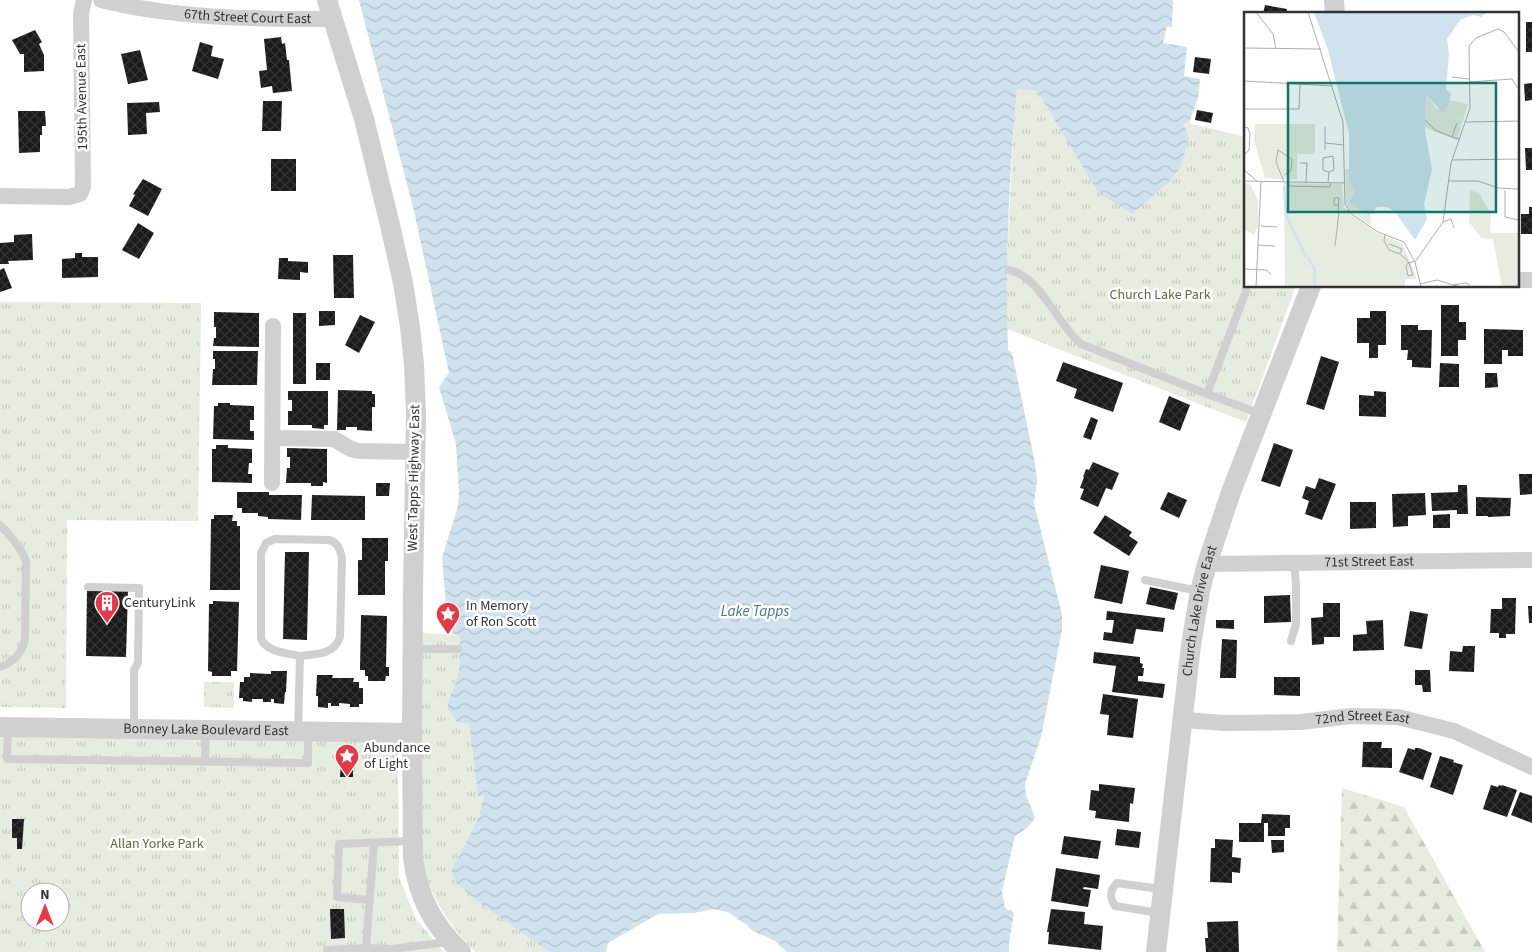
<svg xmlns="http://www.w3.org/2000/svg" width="1532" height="952" viewBox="0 0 1532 952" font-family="'Source Sans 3',sans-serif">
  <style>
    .forest { fill: url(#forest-firs) }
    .park { fill: url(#park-tufts); fill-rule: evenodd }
    .water { fill: url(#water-waves) }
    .building { fill: url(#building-cross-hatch) }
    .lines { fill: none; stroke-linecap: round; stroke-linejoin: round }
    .service { stroke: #d0d0d0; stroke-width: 8 }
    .minor { stroke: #d0d0d0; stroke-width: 16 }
    .tertiary { stroke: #d0d0d0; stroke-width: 20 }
    .labels { text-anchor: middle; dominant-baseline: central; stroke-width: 5; stroke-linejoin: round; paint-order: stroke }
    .street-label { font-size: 14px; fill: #333; stroke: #fff }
    .park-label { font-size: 14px; fill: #56703f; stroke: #fff }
    .poi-label { font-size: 14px; fill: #333; stroke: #fff; text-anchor: start }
    .water-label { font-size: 15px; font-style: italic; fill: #3f7597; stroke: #fff }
    .inset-river { fill: none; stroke: #cfe2ee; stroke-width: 2.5 }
    .inset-road { fill: none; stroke: #adadad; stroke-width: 1 }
    .view { fill: #0f766e; fill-opacity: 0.15; stroke: #0f766e; stroke-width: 2.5 }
    .inset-edge { fill: none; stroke: #333; stroke-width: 2.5 }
  </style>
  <defs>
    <pattern id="forest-firs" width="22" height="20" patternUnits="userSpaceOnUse" patternTransform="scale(1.25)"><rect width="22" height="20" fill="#e6ecdf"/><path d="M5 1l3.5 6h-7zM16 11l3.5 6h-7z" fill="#c6cbc0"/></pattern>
    <pattern id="park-tufts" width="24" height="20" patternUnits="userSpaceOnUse" patternTransform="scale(1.25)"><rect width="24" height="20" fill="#e6ecdf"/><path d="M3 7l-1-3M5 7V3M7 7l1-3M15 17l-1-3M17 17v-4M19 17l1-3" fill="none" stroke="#c6cbc0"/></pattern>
    <pattern id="water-waves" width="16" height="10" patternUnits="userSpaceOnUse" patternTransform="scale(1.25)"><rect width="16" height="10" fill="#cfe2ee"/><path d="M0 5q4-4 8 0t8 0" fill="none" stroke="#b2c2cd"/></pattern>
    <pattern id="building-cross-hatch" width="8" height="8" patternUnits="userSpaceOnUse" patternTransform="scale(1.25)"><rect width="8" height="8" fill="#1a1a1a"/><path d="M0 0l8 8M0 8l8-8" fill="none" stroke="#333"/></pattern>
  </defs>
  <rect width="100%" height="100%" fill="#fff"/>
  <!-- forest -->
  <path class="forest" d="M1342,788L1404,807L1485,952H1337Z"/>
  <!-- park -->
  <path class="park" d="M1017,88L1037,91L1098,191L1183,123H1189L1246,137V286H1296L1246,422L1007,329L1006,280L1014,125Z
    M0,302L201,303L198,521L67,520L66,708L0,707Z
    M419,633L459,635C460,649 461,664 457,678C454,689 448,697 447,709L458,723H469L478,795L484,796L478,819L452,869V876L456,883L474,899L549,952H475C456,932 439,910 429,884C425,876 424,866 423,857Z
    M204,682H234V708L204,707Z
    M0,734L398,740L399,877L416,919L444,952H0ZM30,892H60V922H30Z"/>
  <!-- water -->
  <path class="water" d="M359,0H1173L1172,27L1167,26L1163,43L1187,47L1184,76L1200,79L1198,98L1189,123H1183L1189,137L1181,166L1169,182L1132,214L1098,192L1037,91L1017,89C1009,175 1005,263 1008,350L1012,353L1035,463L1037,480L1034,504L1062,614V630L1041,737L1025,784L1026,795L1035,818L1028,827L1015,836L1002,891L1005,907L1007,910H1011L1014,913L1009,942V952H787L775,941L753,931L745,923L742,922L728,912L713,909L694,913L658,914L608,943L606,952H549L474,899L456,883L452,876V869L478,819L484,796H478L469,723H458L447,709C448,697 454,689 457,678C461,664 460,649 459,635L453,634L447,617L442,558L458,506L459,494L456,444L439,387L449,373L414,211Z"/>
  <!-- building -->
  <path class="building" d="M1265,5L1287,9L1286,14H1263Z
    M1526,22H1532V52H1526Z
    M35,30L42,42L39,44L44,55V71L24,72V54H20L12,40Z
    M281,37L282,44L285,43L287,60H289L292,91L273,93L272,86L261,88L259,71L267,70L264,39Z
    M200,42L213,46L211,56L224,59L218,79L192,71Z
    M140,50L148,80L128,84L121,54Z
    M1195,57L1211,59L1209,74L1193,72Z
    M1532,83V100L1525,101L1524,84Z
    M263,101H282L281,131H262Z
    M159,102L160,112L146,113L147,134L128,135L127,103Z
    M1197,110L1213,113L1211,123L1195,120Z
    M18,111H45L46,126H42V135H40V152L19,153Z
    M1525,148H1532V170H1526Z
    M271,159H296V191H271Z
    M143,179L162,189L148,216L129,206L135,195L133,194Z
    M1529,207H1532V234H1521V214H1529Z
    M138,223L154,233L139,259L122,250Z
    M32,234L33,260L8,261L9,264H0V243L14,242V235Z
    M75,253H82V257H98V277L62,278V259L75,258Z
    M333,255H353L354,298H334Z
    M279,258H288V261L308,262V273L300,272V280L278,279Z
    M4,268L12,288L0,292V270Z
    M1441,305H1459V322H1466V340H1458V356H1441Z
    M319,311H335V325L319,326Z
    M1370,311H1386V345H1378V358H1369V343H1357V318H1370Z
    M214,312L259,313V347L213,346L214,338H216V327H214Z
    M293,313H306V384H293Z
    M360,315L375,322L359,353L345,345Z
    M1401,325H1418V330H1432L1431,368L1412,367V360H1407L1408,350H1401Z
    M1484,329L1523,330V356H1508V350H1502V364H1484Z
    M213,351H258L257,385H212L213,369H215V359H213Z
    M1321,356L1339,362L1324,410L1306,404Z
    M1063,362L1123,383L1113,412L1074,398L1077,389L1056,381Z
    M316,363H330V380H316Z
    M1440,363L1459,364V387H1439Z
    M1485,373H1497L1498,387L1485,388Z
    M338,390L372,391V394H375V407H372V431L357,430V427H346V430H337Z
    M288,391H328V425H324V429L312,428V425H288V411H292V400H288Z
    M1374,391L1386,392V417L1359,416V395L1374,396Z
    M1169,396L1190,405L1180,431L1159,422Z
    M218,403H230V405L254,406V420H250V431H254V440L213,439L214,406H218Z
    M1091,417L1098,420L1091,440L1083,437Z
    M1274,443L1293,450L1280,487L1261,481Z
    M216,445H228V448L252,449V463H249L248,474H252V483L212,482V449H216Z
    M287,448L327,449V483L323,482V486H311V483H286L287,468H290V457H287Z
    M1093,462L1119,473L1112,490L1106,488L1098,507L1080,499L1084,489L1080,488L1084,477H1083L1086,469L1089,470Z
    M1519,474H1532V494L1520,495Z
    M1319,478L1336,484L1322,520L1305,514L1309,501L1302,498L1306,486L1315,489Z
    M376,483H390L389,496H376Z
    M1458,485H1467L1468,514H1457V510L1432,511L1431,493L1458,492Z
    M237,492H269V495H302L301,520L268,519V517L258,516V513H242V508H237Z
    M1168,492L1187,500L1179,518L1160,509Z
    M1425,493L1426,515L1408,516V526L1393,527L1392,494Z
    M312,495L365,496V520H311Z
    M1476,497L1511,498L1510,516L1488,517V516H1476Z
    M1350,502H1376V528L1350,529Z
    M1450,514V528H1433V515Z
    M214,515H233L232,521H237V526H240V590H210L211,519H214Z
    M1105,515L1132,532L1129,536L1138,542L1129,556L1093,533Z
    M362,538H388V561H385V595H358V560H362Z
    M285,552H309L307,640L283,639Z
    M1101,565L1129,571L1122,604L1094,598Z
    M1150,587L1178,593L1174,610L1146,604Z
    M87,590L128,591L126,657L86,656Z
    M1290,595L1291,622L1264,623V596Z
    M1502,598H1516L1515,634H1506V638H1499V633H1490L1491,609H1502Z
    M213,601L239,602L237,671H231V676H212V672L208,671L209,604H213Z
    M1323,603H1340V637H1324V644L1312,645L1311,618L1323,617Z
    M1528,606H1532V623H1529Z
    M1107,611L1165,618L1163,632L1136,629L1133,644L1103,640L1104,632L1112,633L1114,620H1106Z
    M1410,611L1428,614L1422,649L1404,646Z
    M361,615L387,616L386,667H389V676H386L385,681H368V676H365V670H360Z
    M1216,620H1234V629L1216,628Z
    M1383,620L1384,650L1353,651V635L1367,634L1366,621Z
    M1222,639L1237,640L1236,678H1220Z
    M1463,646H1475L1474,672L1449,671L1450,651L1462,652Z
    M1094,652L1140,657V663L1143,664L1142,668H1144L1143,676H1138V681L1165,684L1163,698L1112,692L1116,666L1093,663Z
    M1415,670H1430L1431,692H1423L1422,685H1415Z
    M271,671H287L286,692H285L284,704L274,703V699H271V702H263V699H252V702L243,701V698H239L240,682H244V677H250V673L271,674Z
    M317,675H333L332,678H354L353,682H359V688H363V704H359V707H350V704L339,703V706H331V703H328V708L318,707V696H316Z
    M1274,677H1300V696L1274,695Z
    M1103,694L1138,699L1133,738L1107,735L1109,715L1100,714Z
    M1363,742H1382L1381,748H1392V768L1362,767Z
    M1408,748L1415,750V748H1419L1432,753L1423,780L1399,772Z
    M1440,756L1454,760L1453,762L1463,765L1453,795L1430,787Z
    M341,761L353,762V777H340Z
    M1099,784L1135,788L1133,804L1130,803L1129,822L1095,818L1096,811L1089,810L1091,790L1099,791Z
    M1491,785L1498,787L1499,785L1502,786V785L1517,790L1507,817L1483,809Z
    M1520,792L1532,796V823L1511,815Z
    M1262,814L1290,815V828H1285V836H1268V823H1264V842H1239V823H1261Z
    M12,819H24L22,849H17V838H12Z
    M1117,829L1141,832L1139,848L1115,845Z
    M1064,836L1101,841L1098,859L1061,854Z
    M1215,839L1233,840L1232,857L1241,858L1240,873L1232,872V883L1210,882L1211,848H1215Z
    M1271,840H1284V852L1272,853Z
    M1056,868L1100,875L1098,889L1084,887L1083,889L1091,890L1088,907L1051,901Z
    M330,909H344L345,938L331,939Z
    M1051,909L1085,912L1084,924L1103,926L1101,950L1048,944L1049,932H1047Z
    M1238,921L1239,952H1206L1205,938H1208L1207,922Z"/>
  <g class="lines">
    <!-- service -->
    <path class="service" d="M1009,270C1040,276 1058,325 1081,344L1207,394
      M1246,291L1207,394L1261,414
      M0,525C10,535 21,547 26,561L25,640C21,654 14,662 0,667
      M1145,580L1199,591
      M88,587L139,588L138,663L134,670V729
      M1291,641L1296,624V585L1294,563
      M414,649H458
      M8,729L7,759L308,763V732
      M298,731L300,656C316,654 334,655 340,637L342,558C340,550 338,542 329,540L275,539L266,543L261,553V639C267,652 286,653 300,656
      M205,762L206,731
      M374,843L366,948L392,949L448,942
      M369,900L337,897L339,844L412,841
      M1160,913L1115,906C1109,897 1110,890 1117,883L1161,889
      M327,950L366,948"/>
    <!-- minor -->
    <g class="minor">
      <path id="s1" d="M101,0C177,19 256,19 334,19"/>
      <path d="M0,196L69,197L80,194L83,187L81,14L84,0"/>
      <path d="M1518,280H1532"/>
      <path d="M273,438L334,439L351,449L359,451L416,452"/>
      <path d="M272,483L273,326"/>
      <path id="s2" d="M1207,564L1532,560"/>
      <path id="s3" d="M1184,720L1224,723L1301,722L1351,716L1398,717L1454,731L1532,767"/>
    </g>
    <!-- tertiary -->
    <g class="tertiary">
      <path d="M327,0L364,119L390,225L403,283L410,327L414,364L416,415L413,593L412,733L413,858C418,897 433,925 461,952"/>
      <path d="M1334,0L1335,14"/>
      <path id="s4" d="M0,727L412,733"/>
      <path id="s5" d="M1156,952L1191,645L1200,591L1207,564L1231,492L1311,286"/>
    </g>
  </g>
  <!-- icons -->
  <defs>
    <symbol id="building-pin" viewBox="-11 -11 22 30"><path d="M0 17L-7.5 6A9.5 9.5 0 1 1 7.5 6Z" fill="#e63946" stroke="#fff"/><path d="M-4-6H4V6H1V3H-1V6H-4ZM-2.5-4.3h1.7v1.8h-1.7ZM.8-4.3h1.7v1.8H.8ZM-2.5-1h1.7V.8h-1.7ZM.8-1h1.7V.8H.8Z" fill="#fff"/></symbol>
    <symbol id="sight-pin" viewBox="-11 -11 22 30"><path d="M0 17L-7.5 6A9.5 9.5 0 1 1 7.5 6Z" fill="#e63946" stroke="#fff"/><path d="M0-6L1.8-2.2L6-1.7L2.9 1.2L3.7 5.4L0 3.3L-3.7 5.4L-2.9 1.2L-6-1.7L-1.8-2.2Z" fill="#fff"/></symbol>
  </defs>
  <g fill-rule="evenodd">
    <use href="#building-pin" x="93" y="589" width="28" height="38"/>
    <use href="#sight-pin" x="434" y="600" width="28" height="38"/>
    <use href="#sight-pin" x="333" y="742" width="28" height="38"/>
  </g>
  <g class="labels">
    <!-- street labels -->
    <g class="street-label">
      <text stroke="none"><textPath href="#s1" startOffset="148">67th Street Court East</textPath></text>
      <text transform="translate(82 97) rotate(-91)">195th Avenue East</text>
      <text transform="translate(414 478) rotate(-89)">West Tapps Highway East</text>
      <text stroke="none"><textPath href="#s2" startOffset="162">71st Street East</textPath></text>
      <text stroke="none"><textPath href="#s5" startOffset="344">Church Lake Drive East</textPath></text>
      <text stroke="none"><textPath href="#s3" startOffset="179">72nd Street East</textPath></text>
      <text stroke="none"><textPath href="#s4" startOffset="206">Bonney Lake Boulevard East</textPath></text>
    </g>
    <!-- park labels -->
    <g class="park-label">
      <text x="1160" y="295">Church Lake Park</text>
      <text x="157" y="844">Allan Yorke Park</text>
    </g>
    <!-- poi labels -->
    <g class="poi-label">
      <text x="124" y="603">CenturyLink</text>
      <text x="466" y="606">In Memory<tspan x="466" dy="16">of Ron Scott</tspan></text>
      <text x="364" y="748">Abundance<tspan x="364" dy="16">of Light</tspan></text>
    </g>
    <!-- water labels -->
    <g class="water-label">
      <text x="755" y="611">Lake Tapps</text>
    </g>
  </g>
  <!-- overview -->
  <g transform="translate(1244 12)">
    <rect width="275" height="275" fill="#fff"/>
    <path d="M11,112H39L33,166H21L10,129ZM0,171L6,172L14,188V213L10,223L0,217ZM226,178L235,181L247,202L246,221H275V275H258L249,227L237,226L225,210Z" fill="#e6ecdf"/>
    <path d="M182,83L193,97L205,88L224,92L213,128L181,116ZM28,112H71V142H53V167H28ZM101,157H106L105,166L110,179L105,190L126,203L127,213L109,201L102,191ZM40,171L98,172L100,196L133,221L158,231L173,267H161V275H41Z" fill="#e6ecdf"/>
    <path d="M70,0H243L237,5L229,3L216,8L203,27L205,42L202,77L207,82L204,94L198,100L182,83L181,119L188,157L180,192L183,207L171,228L151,200L143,195H133L125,204L105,190L110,180L105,167V122L84,38Z" fill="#cfe2ee"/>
    <path class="inset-river" d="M40,174L42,203L62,245M64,246L71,257L70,275"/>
    <path class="inset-road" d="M12,0L29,22L32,37M64,0L99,110L101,192L108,202L134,220L160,230L171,250L177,275M0,36L77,37M208,65L225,67M0,69L89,74M225,70L268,67L275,78M0,97H55L56,71M181,108L191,118L208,125M222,110L275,109M213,111L208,125L215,127M0,115L4,116L6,122L5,138L0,143M81,131L100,133M81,137V115M208,148L275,147M56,151H63L62,170M0,158L13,169M40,163L47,159L48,147L34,138L32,150L40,170M0,169L100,171M205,169H234L254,176L275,177M45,170V174L86,175V171M84,170L85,160L90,158L89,144L79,146V158L85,160M261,178V205L275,208M95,186L94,200L105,199M94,193H90V186H95M199,210L207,207L210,216M17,214L33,215M141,222L140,229L145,238L156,242L161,246L163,248L164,250L165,251L169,263L164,264L162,254L164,251H165L170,249M145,232L158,237L156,241M14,233L31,234M91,234L95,200M171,250L199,210L207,151L226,96L225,34L232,26L254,17L260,20L275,40M0,257L23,258L27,263M176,272L193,268L216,275M209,273L222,271L226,273M12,275L17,169"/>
    <path class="view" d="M44,71H252V200H44Z"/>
    <rect width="275" height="275" class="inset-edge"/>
  </g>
  <!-- north arrow -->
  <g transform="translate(45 907)"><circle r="24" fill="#ffffff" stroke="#adadad"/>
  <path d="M0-4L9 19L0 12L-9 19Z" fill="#e63946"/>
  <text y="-8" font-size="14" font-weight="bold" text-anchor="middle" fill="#333333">N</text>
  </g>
</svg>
